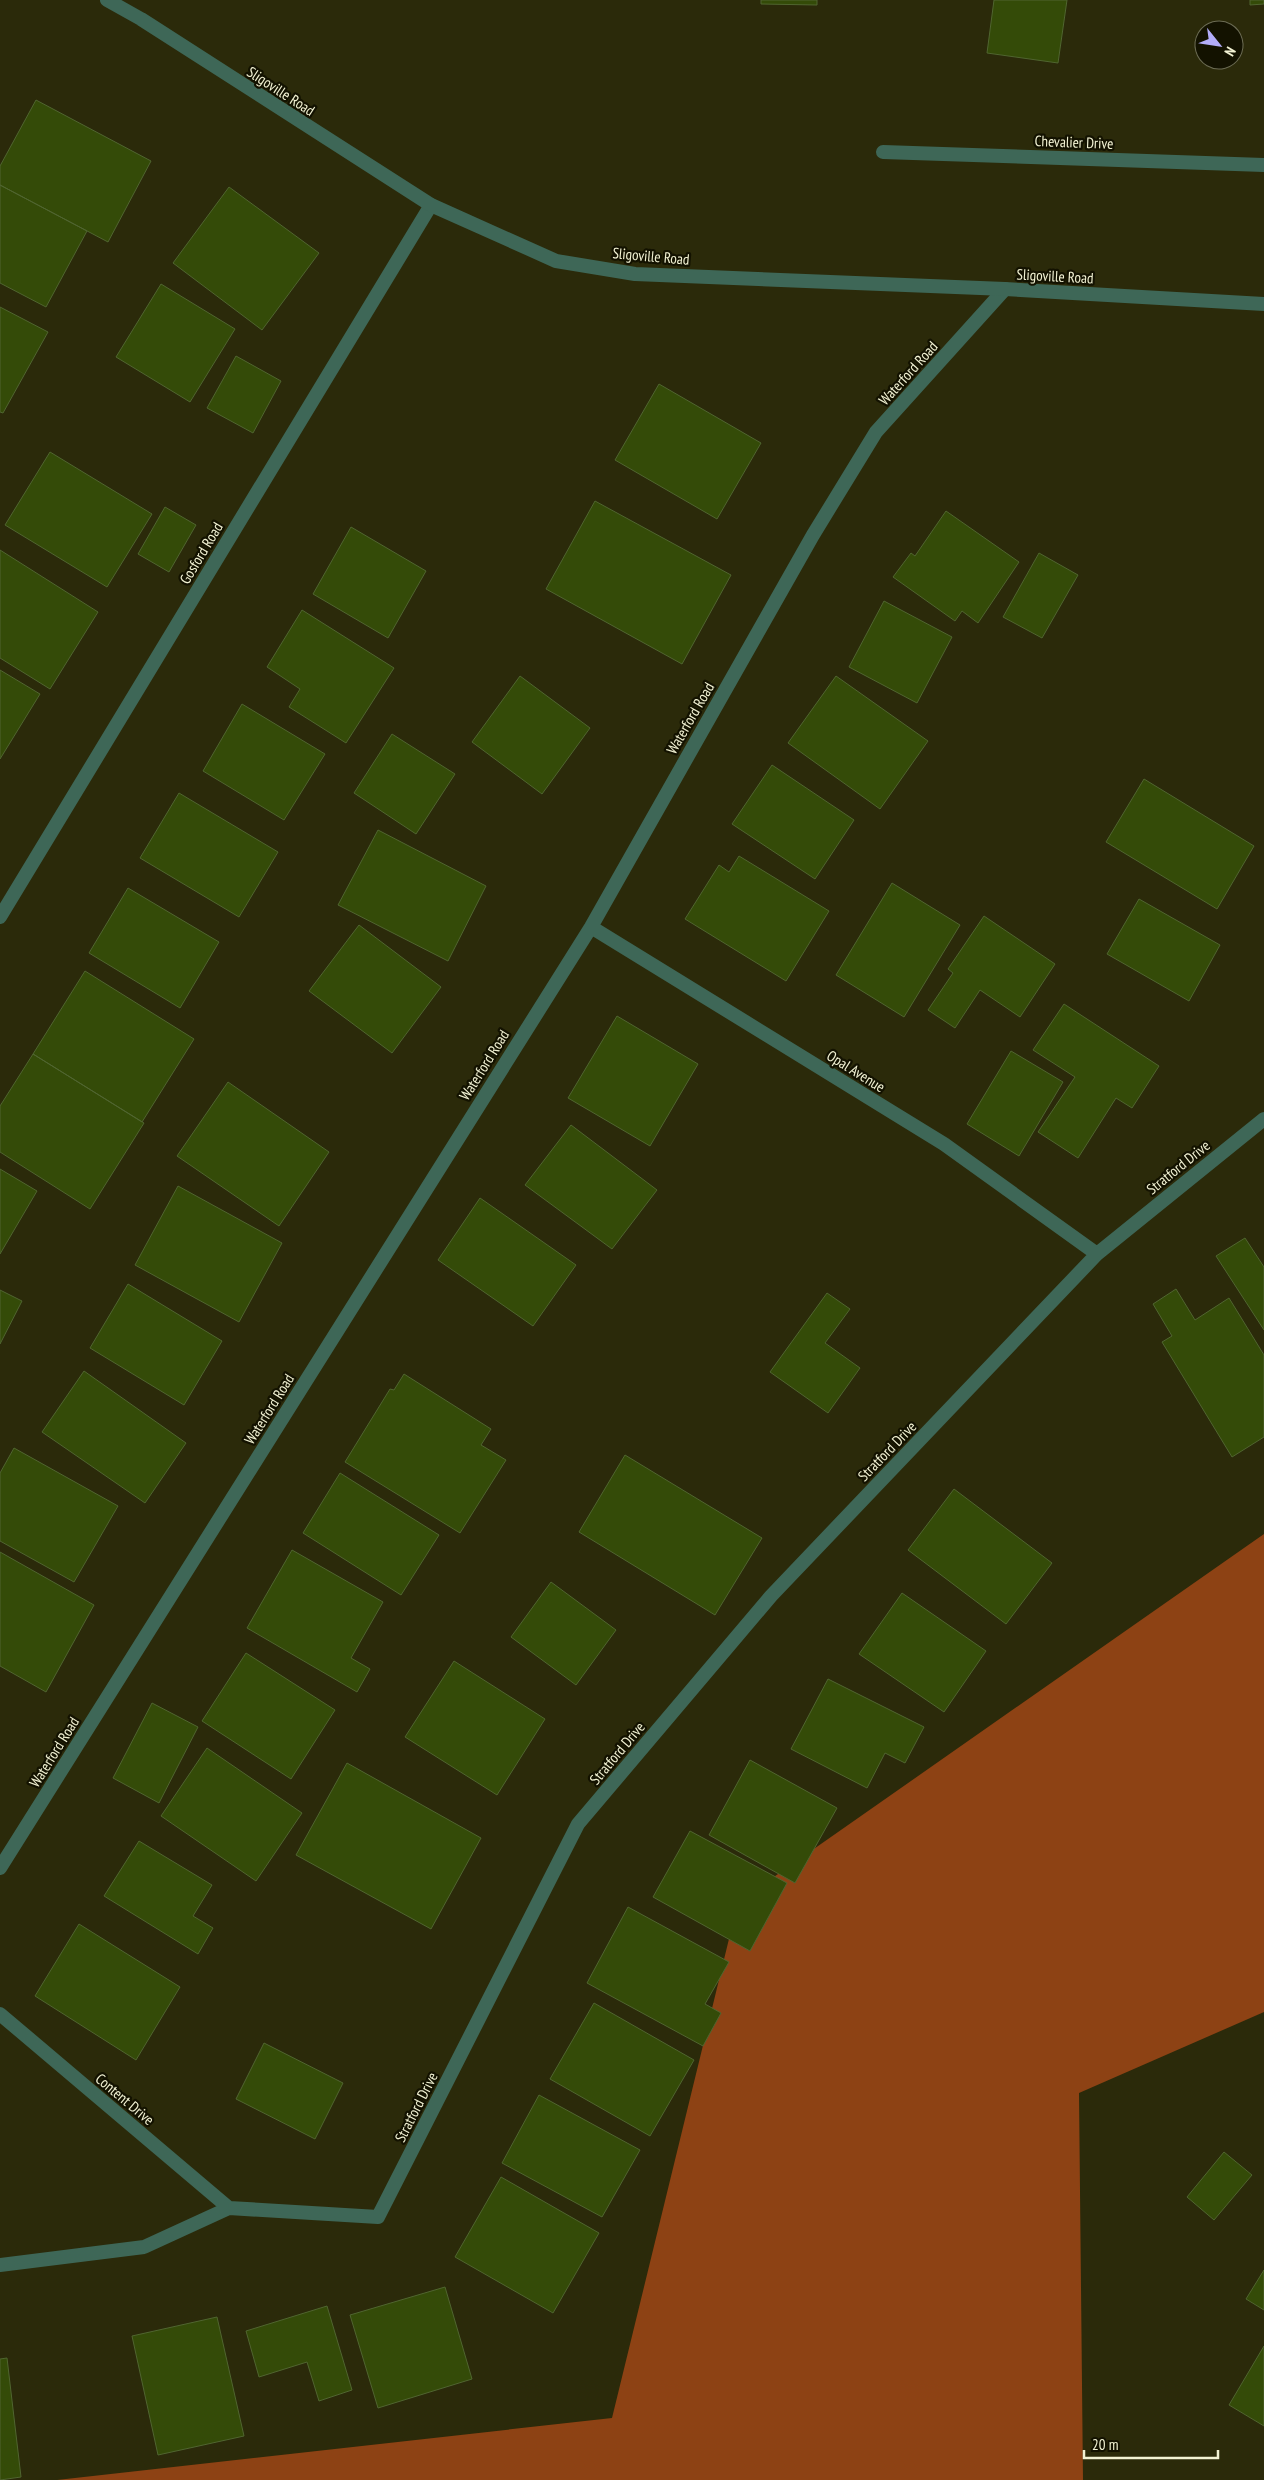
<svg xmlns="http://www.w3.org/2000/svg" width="1264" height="2480" viewBox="0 0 1264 2480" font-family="'PT Sans Narrow',sans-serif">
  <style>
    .forest { fill: #8d4214 }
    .building { fill: #344b08; stroke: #506530 }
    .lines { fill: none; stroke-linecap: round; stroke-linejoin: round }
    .minor { stroke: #3e6757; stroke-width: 14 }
    .tertiary { stroke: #3e6757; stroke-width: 14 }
    .labels { text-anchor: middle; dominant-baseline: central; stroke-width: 4.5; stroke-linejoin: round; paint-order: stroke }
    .street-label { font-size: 15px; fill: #f2f2d3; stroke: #131200 }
  </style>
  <rect width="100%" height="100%" fill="#2b2a0a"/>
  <!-- forest -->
  <path class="forest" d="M1264,1534V2012L1079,2093L1083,2480H57L612,2418L738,1902Z"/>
  <!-- building -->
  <path class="building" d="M761,0H817V5L761,4Z
    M994,0H1067L1058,63L987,53Z
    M1250,0H1264V4L1250,5Z
    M36,100L151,161L108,242L0,185V166Z
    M0,185L87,231L46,307L0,283Z
    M229,187L319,253L262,330L173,263Z
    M161,284L235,329L190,402L116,357Z
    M0,307L48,332L3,413L0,412Z
    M236,356L281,381L253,433L207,408Z
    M659,384L761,443L717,519L615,460Z
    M50,452L152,514L107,587L5,525Z
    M595,501L731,575L682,664L546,589Z
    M165,507L196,525L169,572L138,554Z
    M946,511L1019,562L978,623L962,611L955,621L893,577L911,553L915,556Z
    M351,527L426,571L388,638L313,594Z
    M0,550L98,612L50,689L0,658Z
    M1039,553L1078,575L1042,638L1003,617Z
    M884,601L952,637L917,703L849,667Z
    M302,610L394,668L346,743L289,707L300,689L267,667Z
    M0,670L40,694L0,759Z
    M520,676L590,728L542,794L472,742Z
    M836,676L928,741L880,809L788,743Z
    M242,704L325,754L284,820L203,771Z
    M392,734L455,774L416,834L354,793Z
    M772,765L854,820L815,879L732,824Z
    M1144,779L1254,846L1217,909L1106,842Z
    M179,793L278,852L239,917L140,858Z
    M378,830L486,886L448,961L338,905Z
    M739,856L829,911L786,981L685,919L719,865L729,872Z
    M892,883L960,925L904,1017L836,975Z
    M128,888L219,942L180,1008L89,953Z
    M1139,899L1220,945L1189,1001L1107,954Z
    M984,916L1055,964L1020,1017L980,990L955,1028L928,1010L953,973L948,969Z
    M359,925L441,987L392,1053L309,991Z
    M85,971L194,1039L142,1122L33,1054Z
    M1064,1004L1159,1066L1132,1108L1116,1098L1078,1158L1038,1132L1075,1077L1033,1050Z
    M617,1016L698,1064L650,1146L568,1098Z
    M1011,1051L1063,1082L1019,1156L967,1124Z
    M33,1054L144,1123L90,1209L0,1152V1106Z
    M228,1082L329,1152L279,1226L177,1156Z
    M571,1125L657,1190L612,1249L525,1185Z
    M0,1169L37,1191L0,1254Z
    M178,1186L282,1243L239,1322L135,1265Z
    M480,1198L576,1265L533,1326L438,1260Z
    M1245,1238L1264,1267V1330L1216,1256Z
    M128,1284L222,1341L184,1405L90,1348Z
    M1176,1289L1195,1320L1229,1298L1264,1355V1437L1232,1457L1162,1342L1172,1336L1153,1304Z
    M0,1290L22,1301L0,1344Z
    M827,1293L850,1309L825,1343L860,1368L828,1413L770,1372Z
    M84,1371L186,1443L145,1503L42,1432Z
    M404,1374L491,1429L481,1445L506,1460L460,1533L345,1462L390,1389L394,1390Z
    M14,1448L118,1506L74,1582L0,1541V1473Z
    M625,1455L762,1538L715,1615L579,1532Z
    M340,1473L439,1535L401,1595L303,1533Z
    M954,1489L1052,1563L1006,1624L908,1550Z
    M292,1550L383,1602L351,1658L370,1669L357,1692L247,1628Z
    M0,1552L94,1605L46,1692L0,1666Z
    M551,1582L616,1630L576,1685L511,1637Z
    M902,1593L986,1651L944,1712L859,1654Z
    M246,1653L335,1710L291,1779L202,1721Z
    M454,1661L545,1719L497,1795L405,1737Z
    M828,1679L924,1727L905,1763L885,1753L867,1788L791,1749Z
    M152,1703L198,1727L159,1803L113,1778Z
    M207,1748L302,1813L256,1881L161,1816Z
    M750,1760L837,1808L795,1883L709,1835Z
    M347,1763L481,1838L431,1929L296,1855Z
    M690,1831L787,1883L750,1951L653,1897Z
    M139,1841L212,1885L193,1916L213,1928L198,1954L104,1896Z
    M628,1907L729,1962L705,2004L721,2013L703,2046L587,1983Z
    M79,1924L180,1987L136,2060L35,1996Z
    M594,2003L694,2060L650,2136L550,2079Z
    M264,2043L343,2083L315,2139L236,2099Z
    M539,2095L640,2150L602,2217L502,2163Z
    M1224,2152L1252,2175L1214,2220L1187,2197Z
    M501,2177L599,2233L553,2313L455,2257Z
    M1264,2270V2310L1246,2299Z
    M445,2287L472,2379L378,2408L350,2315Z
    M327,2306L352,2390L319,2401L307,2362L259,2377L246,2331Z
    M217,2317L244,2436L158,2455L132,2336Z
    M1264,2346V2426L1229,2405Z
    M7,2358L21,2477L0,2480V2359Z"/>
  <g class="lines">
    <!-- minor -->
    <path class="minor" d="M883,152L1264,165
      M0,917L431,205
      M591,927L944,1144L1097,1254
      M0,1868L591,927L813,535L876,432L1005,289
      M0,2014L229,2208
      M0,2265L144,2247L229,2208L378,2217L578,1824L771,1596L1097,1254L1264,1119"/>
    <!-- tertiary -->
    <path class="tertiary" d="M107,0L141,19L431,205L556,261L635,274L1005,289L1264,304"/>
  </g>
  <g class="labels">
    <!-- street labels -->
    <g class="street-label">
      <text transform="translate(281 91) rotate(33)">Sligoville Road</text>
      <text transform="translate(1074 142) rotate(2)">Chevalier Drive</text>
      <text transform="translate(651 256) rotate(5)">Sligoville Road</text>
      <text transform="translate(1055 276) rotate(3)">Sligoville Road</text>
      <text transform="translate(908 373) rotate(-48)">Waterford Road</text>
      <text transform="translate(201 553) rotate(-59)">Gosford Road</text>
      <text transform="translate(690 718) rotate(-60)">Waterford Road</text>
      <text transform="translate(484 1065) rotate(-58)">Waterford Road</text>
      <text transform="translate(856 1071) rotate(32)">Opal Avenue</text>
      <text transform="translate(1178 1167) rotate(-39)">Stratford Drive</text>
      <text transform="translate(269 1409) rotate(-58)">Waterford Road</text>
      <text transform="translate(887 1451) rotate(-46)">Stratford Drive</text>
      <text transform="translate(54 1752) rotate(-58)">Waterford Road</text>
      <text transform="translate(617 1753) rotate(-50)">Stratford Drive</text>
      <text transform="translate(125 2099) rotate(40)">Content Drive</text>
      <text transform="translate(416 2107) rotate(-63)">Stratford Drive</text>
    </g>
  </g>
  <!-- north arrow -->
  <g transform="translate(1219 45) rotate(120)"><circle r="24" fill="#131200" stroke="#6c6c54"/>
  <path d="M0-4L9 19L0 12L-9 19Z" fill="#b3adf9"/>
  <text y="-8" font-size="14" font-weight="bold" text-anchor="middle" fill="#f2f2d3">N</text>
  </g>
  <!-- scale -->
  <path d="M1084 2450v8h134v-8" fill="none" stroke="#f2f2d3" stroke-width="2.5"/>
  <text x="1092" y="2450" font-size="15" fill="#f2f2d3" stroke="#131200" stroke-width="4" paint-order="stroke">20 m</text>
</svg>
